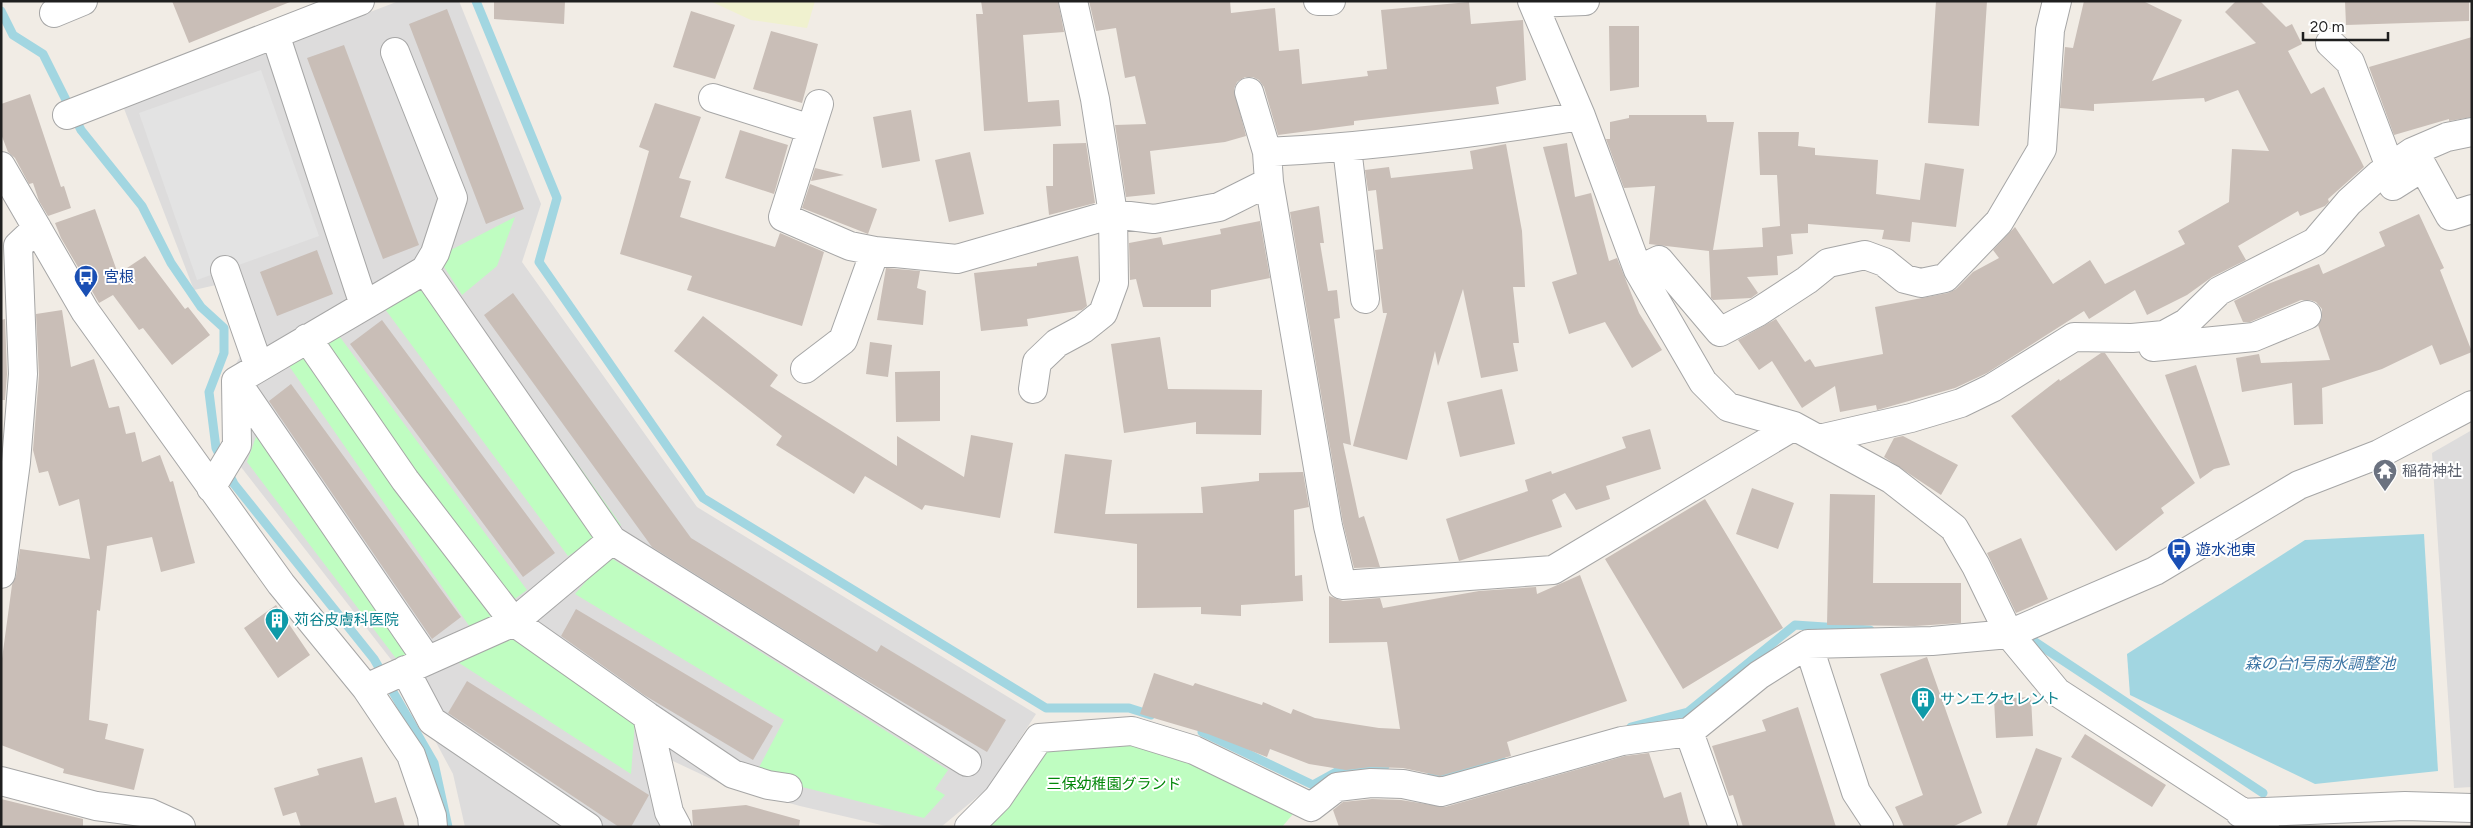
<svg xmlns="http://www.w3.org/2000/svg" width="2473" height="828" viewBox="0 0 2473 828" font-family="Figtree,'Noto Sans JP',sans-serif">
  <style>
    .residential { fill: #dddcdc }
    .farmland { fill: #f0f1cf }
    .park { fill: #bffdc1 }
    .parking { fill: #e3e3e3 }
    .water { fill: #a2d6e1 }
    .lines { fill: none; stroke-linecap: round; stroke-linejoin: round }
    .stream { stroke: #a2d6e1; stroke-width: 9 }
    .building { fill: #c9beb7 }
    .minor-casing { stroke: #a6a6a6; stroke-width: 30 }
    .minor { stroke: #fff; stroke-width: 28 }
    .labels { text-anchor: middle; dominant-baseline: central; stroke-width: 4; stroke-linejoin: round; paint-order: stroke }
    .transit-label { font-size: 15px; fill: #164399; stroke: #fff; text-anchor: start }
    .worship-label { font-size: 15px; fill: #5b616d; stroke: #fff; text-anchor: start }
    .culture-label { font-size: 15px; fill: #0d838f; stroke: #fff; text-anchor: start }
    .park-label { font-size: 15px; fill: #038709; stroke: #fff }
    .water-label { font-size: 16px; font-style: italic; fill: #3f77a6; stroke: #fff }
  </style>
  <rect width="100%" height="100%" fill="#f1ece5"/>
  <!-- residential -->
  <path class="residential" d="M399,1H459L541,204L522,262L697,507L1036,714L988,788L941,827H890L800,806L724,785L641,746L666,827H465L453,774L393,662L241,467L223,387L242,353L216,285L194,290L123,106Z
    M2472,430V787L2454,788L2432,453Z"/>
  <!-- farmland -->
  <path class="farmland" d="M710,1H815L807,28L751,20Z"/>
  <!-- park -->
  <path class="park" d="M515,217L497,266L462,295L441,262L445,253Z
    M440,270L621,525L568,556L382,305Z
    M337,333L527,590L472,630L287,363Z
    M258,431L414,655L401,665L247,462Z
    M608,556L948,770L935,789L945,795L924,818L755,775L784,720L575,594Z
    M512,635L635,722L631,774L456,661Z
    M1134,741L1298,808L1282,827H983L1047,745Z"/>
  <!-- parking -->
  <path class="parking" d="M261,70L319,236L197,280L139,113Z"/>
  <!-- water -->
  <path class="water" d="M2424,534L2438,771L2315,784L2130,695L2127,654L2305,540Z"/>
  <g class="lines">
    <!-- stream -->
    <path class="stream" d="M476,1L557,198L539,262L703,498L1046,708H1129L1151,715
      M1,11L13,35L43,54L81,130L142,206L171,263L201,307L224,328V353L209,392L216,448L234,484L374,659L434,763L448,827
      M2029,638L2263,793
      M1631,727L1688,712L1795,625L1870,630
      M1202,732L1313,785L1342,769L1385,766
      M1432,773L1444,776L1502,761"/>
  </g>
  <!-- building -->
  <path class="building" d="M172,1H290V2L189,43Z
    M494,1H565L564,24L494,19Z
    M981,1H1058L1064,32L1023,35L1028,102L1059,100L1061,126L984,131L976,14H983Z
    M1089,1H1230L1231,13L1275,8L1279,51L1299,49L1302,84L1368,76L1367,71L1387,69L1381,10L1469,2L1471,24L1523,20L1526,80L1496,87L1499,104L1354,121V125L1278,135L1264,87L1259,80L1253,77H1245L1237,82L1234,89L1246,136L1225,142L1150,151L1155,194L1126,197L1115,125L1146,124L1135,76L1125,78L1116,28L1096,31Z
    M1936,1H1987L1979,126L1928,123Z
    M2084,1H2143L2182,20L2152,81L2256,43L2225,12L2236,1H2260L2286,27L2292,24L2302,44L2288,51L2311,94L2324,87L2364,167L2328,199L2329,202L2325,206L2300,216L2298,211L2238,246L2246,260L2212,277L2187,295L2147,315L2135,290L2089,319L2084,311L1987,373L1955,388L1877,410L1876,405L1840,412L1835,386L1802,408L1772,361L1759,370L1738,340L1776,319L1805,362L1810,359L1815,367L1883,354L1875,307L1948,293L1956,289L1973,272L1999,258L1993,250L2015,227L2053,284L2090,260L2105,284L2185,244L2178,231L2229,202L2232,149L2269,151L2238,90L2205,102L2204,98L2094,104V111L2060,108L2065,47L2073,48Z
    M2345,1H2469V21L2346,25Z
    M447,9L524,209L486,224L409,24Z
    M691,11L735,25L715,79L673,67Z
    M1609,26H1639V87L1610,91Z
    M771,31L818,44L802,103L753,89Z
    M2472,37V117L2449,121V119L2394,135L2369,67Z
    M344,45L419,245L383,259L307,58Z
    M30,94L61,187L64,186L71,208L48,216L39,201L33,183L29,184L15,158L8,152L1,134V104Z
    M655,103L701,117L679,178L691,181L680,217L775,247L780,233L824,252L802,326L687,290L692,276L620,254L649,151L639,147Z
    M911,110L920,161L882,168L873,117Z
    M1629,115H1706L1707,122H1734L1713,250L1763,247L1762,228L1780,226L1777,175H1760L1758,132H1799L1798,146L1815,148V155L1878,160L1876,194L1920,200L1925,163L1964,169L1956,227L1912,222L1910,242L1882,239L1884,230L1808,224V233L1791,234L1793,254L1777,256L1778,275L1747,277L1758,293L1751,298L1713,300L1711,298L1709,251L1649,244L1655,186L1624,188L1606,139H1610V122L1629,118Z
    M740,130L788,145L774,194L725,178Z
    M1086,143L1095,203L1049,215L1046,186H1053V144Z
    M1567,143L1575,197L1591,193L1609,261L1617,258L1639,313L1662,350L1632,368L1605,322L1569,334L1552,282L1577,274L1543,147Z
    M1506,144L1522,231L1525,287H1513L1519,343H1513L1518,371L1481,378L1463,289L1438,366L1435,351L1407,460L1353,446L1387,313H1383L1375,250L1383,249L1376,190L1368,191L1365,170L1389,167L1391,178L1473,169L1470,151Z
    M970,152L984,214L949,222L935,160Z
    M815,168L844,175L811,181Z
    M810,184L877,209L868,234L802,208Z
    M1319,206L1324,243H1320L1328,291L1337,290L1340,318L1334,319L1351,445L1343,443L1359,518L1364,516L1380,567L1354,568L1343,523L1290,212Z
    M95,209L118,274L145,256L185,309L188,307L210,335L172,365L143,328L139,330L113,295L99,303L61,238L55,223Z
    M2419,214L2444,268L2440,270L2472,352L2440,365L2432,345L2382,369L2322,388L2323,424L2294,425L2292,383L2242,392L2236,358L2259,354L2261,363L2330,360L2318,325L2322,318V309L2316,302L2310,300H2301L2250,322H2243L2234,301L2268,284L2319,264L2323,274L2385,246L2379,232Z
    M1260,221L1270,278L1211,290V307H1143L1136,279L1130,280L1129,243L1161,237L1163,245L1221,234L1220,229Z
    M317,250L333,294L277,316L260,272Z
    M1078,256L1087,306L1082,310L1027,319L1028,326L981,331L974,273L1037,266V263Z
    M886,268L920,271L917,288L926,291L923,325L877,320Z
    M513,293L691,538L877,652L881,645L1006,720L987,752L852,672L652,547L484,315Z
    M62,310L71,367L94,359L109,408L119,406L126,434L135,432L142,462L160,455L170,482L173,481L195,563L161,572L152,537L107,546L100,611L97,610L89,720L108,724L105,739L144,749L134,790L63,773L64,769L1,745V666L12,585L16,576L20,549L90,559L79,499L59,506L48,471L39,473L33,450L39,375L36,314Z
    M703,316L778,375L770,386L897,466V436L964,477L971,435L1013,443L1000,518L925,505L922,510L865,476L854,494L776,445L782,436L674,351Z
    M5,319L7,374L5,400H1V320Z
    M382,320L555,553L523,577L350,344Z
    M1160,337L1168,389L1262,390L1261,435L1196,434V422L1124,433L1111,344Z
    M870,342L892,345L888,377L866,374Z
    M2101,353H2105L2195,483L2161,508L2164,513L2116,551L2011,416L2059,379L2060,381Z
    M2196,365L2230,465L2214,469L2200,479L2165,375Z
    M940,371V421L896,422L895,372Z
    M291,384L461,617L432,639L269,401Z
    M1502,389L1515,444L1460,457L1447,402Z
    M1650,429L1661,469L1606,486L1610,499L1576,510L1565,493L1552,500L1562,527L1459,561L1446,519L1528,491L1525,480L1551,471L1552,474L1626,448L1622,437Z
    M1903,436L1958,465L1941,495L1884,457L1894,438Z
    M1065,454L1112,460L1105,514L1203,513L1201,487L1259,481V473L1303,472L1309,507L1294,510L1295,576L1302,575L1303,601L1241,605V616L1201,614V607L1137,608V544L1054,533Z
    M1752,488L1794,503L1778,549L1736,534Z
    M1830,494L1875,495L1873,583H1961V623L1915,626L1827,625Z
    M1705,499L1783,628L1683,689L1605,559Z
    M2021,538L2048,599L2016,613L1987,553Z
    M1580,575L1627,701L1507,742L1511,756L1440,776L1403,768L1371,767L1346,770L1309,764L1270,749L1267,757L1208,734L1140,714L1154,673L1193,686L1195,683L1262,705L1263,702L1291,714L1293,709L1315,718L1379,728L1400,729L1387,642L1329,643V596L1343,601L1380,598L1383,608L1479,591L1536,587L1537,594Z
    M276,605L310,655L278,678L244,628Z
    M576,609L773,726L753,760L644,695L561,636Z
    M1927,657L1982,813L1952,827H1904L1895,807L1923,795L1880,674Z
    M467,681L649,795L631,827H619L448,713Z
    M2031,697L2033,736L1996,738L1994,699Z
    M1798,707L1836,827H1743L1733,795L1729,796L1712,746L1766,731L1762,720Z
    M2085,734L2166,785L2152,807L2071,757Z
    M2036,748L2062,758L2036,827H2006Z
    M1649,753L1664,798L1681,792L1690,827H1339L1333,810L1343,802L1372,799L1401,800L1445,807L1625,756Z
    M362,757L375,803L396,797L405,827H301L296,812L283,816L274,788L319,775L317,769Z
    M1,799L83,819V827H1Z
    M746,805L800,820L799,827H693L692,810Z"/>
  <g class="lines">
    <defs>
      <path id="minor" d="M1318,1H1331
        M1532,1L1581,116L1638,270L1703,382L1728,407L1794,426L1891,479L1954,528L1976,566L2009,634L2057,692L2265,827
        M1533,3L1585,1
        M54,13L83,1
        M275,34L364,305
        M2330,43L2350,62L2390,167
        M1249,92L1267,152
        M713,98L811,129
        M819,104L783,217L850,246L875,251L957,259L1113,214L1154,219L1219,207L1269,182L1267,152C1372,147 1476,133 1581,116
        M67,115L360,1
        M1347,148L1365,299
        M1,166L85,311L281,584L366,688L411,755L432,816L433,827
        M1269,182L1328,526L1342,585L1553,570L1794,426
        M2393,186L2423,167L2450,216L2472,209
        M225,270L259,367
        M1638,270L1659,260L1720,332L1758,312L1807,280L1828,263L1865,255L1884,262L1905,279L1921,283L1945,278L1999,222L2042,149L2050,30L2057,1
        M307,338L405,480L514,622L647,716L669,812L677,827
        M2153,347L2254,337L2307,315
        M805,369L843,340L875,251
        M236,381L427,660
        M1033,389L1037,362L1057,343L1083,329L1103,313L1114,283L1113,214L1095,99L1073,1
        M1819,439L1911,418L1961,403L1992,388L2074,337L2132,338L2164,335L2186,323L2219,291L2315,242L2349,202L2380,174L2412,152L2447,137L2472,132
        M211,488L237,445L236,381L425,270L435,253L453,198L395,52
        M612,540L967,762
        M1,574L16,462L23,374L18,246L37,228
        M1808,644L1856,792L1879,827
        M405,670L432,721L588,827
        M366,688L514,622L612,540L425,270
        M647,716L733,774L768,785L788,788
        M1689,732L1723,827
        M1,781L96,806L150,813L181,827
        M2240,813L2405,806L2472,808
        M969,827L998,798L1039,738L1132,731L1194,750L1311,807L1337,787L1371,783L1403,784L1441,792L1622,741L1689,732L1759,675L1808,644L1932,641L2009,634L2155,571L2299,485L2379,454L2472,405"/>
    </defs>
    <!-- minor casing -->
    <use href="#minor" class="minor-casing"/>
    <!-- minor -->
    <use href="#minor" class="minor"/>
  </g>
  <!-- icons -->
  <defs>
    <symbol id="bus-pin" viewBox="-11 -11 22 30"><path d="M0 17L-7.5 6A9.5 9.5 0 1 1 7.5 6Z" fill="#1a4fb4" stroke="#fff"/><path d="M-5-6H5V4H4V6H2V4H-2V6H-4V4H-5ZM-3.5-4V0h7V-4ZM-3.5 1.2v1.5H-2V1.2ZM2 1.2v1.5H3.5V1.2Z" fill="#fff"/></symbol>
    <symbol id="temple-pin" viewBox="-11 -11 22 30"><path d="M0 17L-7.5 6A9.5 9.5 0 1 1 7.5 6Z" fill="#6b7280" stroke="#fff"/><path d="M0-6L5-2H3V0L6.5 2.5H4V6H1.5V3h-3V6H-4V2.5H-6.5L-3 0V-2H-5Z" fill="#fff"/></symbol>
    <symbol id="building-pin" viewBox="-11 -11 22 30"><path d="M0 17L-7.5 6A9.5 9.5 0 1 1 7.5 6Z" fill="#0f9aa8" stroke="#fff"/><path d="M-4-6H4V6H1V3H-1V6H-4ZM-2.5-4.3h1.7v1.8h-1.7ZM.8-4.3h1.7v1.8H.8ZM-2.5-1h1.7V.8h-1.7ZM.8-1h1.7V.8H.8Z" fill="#fff"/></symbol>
  </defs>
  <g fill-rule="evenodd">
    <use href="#bus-pin" x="72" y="263" width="28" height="38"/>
    <use href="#temple-pin" x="2371" y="457" width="28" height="38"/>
    <use href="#bus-pin" x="2165" y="536" width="28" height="38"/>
    <use href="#building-pin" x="263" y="606" width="28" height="38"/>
    <use href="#building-pin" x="1909" y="685" width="28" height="38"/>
  </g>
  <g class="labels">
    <!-- transit labels -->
    <g class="transit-label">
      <text x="104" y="277">宮根</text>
      <text x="2196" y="550">遊水池東</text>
    </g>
    <!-- worship labels -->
    <g class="worship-label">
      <text x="2402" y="471">稲荷神社</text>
    </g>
    <!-- culture labels -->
    <g class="culture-label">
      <text x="294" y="620">苅谷皮膚科医院</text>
      <text x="1940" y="699">サンエクセレント</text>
    </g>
    <!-- park labels -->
    <g class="park-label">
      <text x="1114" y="784">三保幼稚園グランド</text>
    </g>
    <!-- water labels -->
    <g class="water-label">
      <text x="2320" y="663">森の台1号雨水調整池</text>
    </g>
  </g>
  <!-- border -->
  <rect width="2473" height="828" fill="none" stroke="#1f1f1f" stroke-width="5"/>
  <!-- scale -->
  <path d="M2303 32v8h85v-8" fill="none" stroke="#1f1f1f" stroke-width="2.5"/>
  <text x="2310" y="32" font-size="15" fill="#1f1f1f" stroke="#ffffff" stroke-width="4" paint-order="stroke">20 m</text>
</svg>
